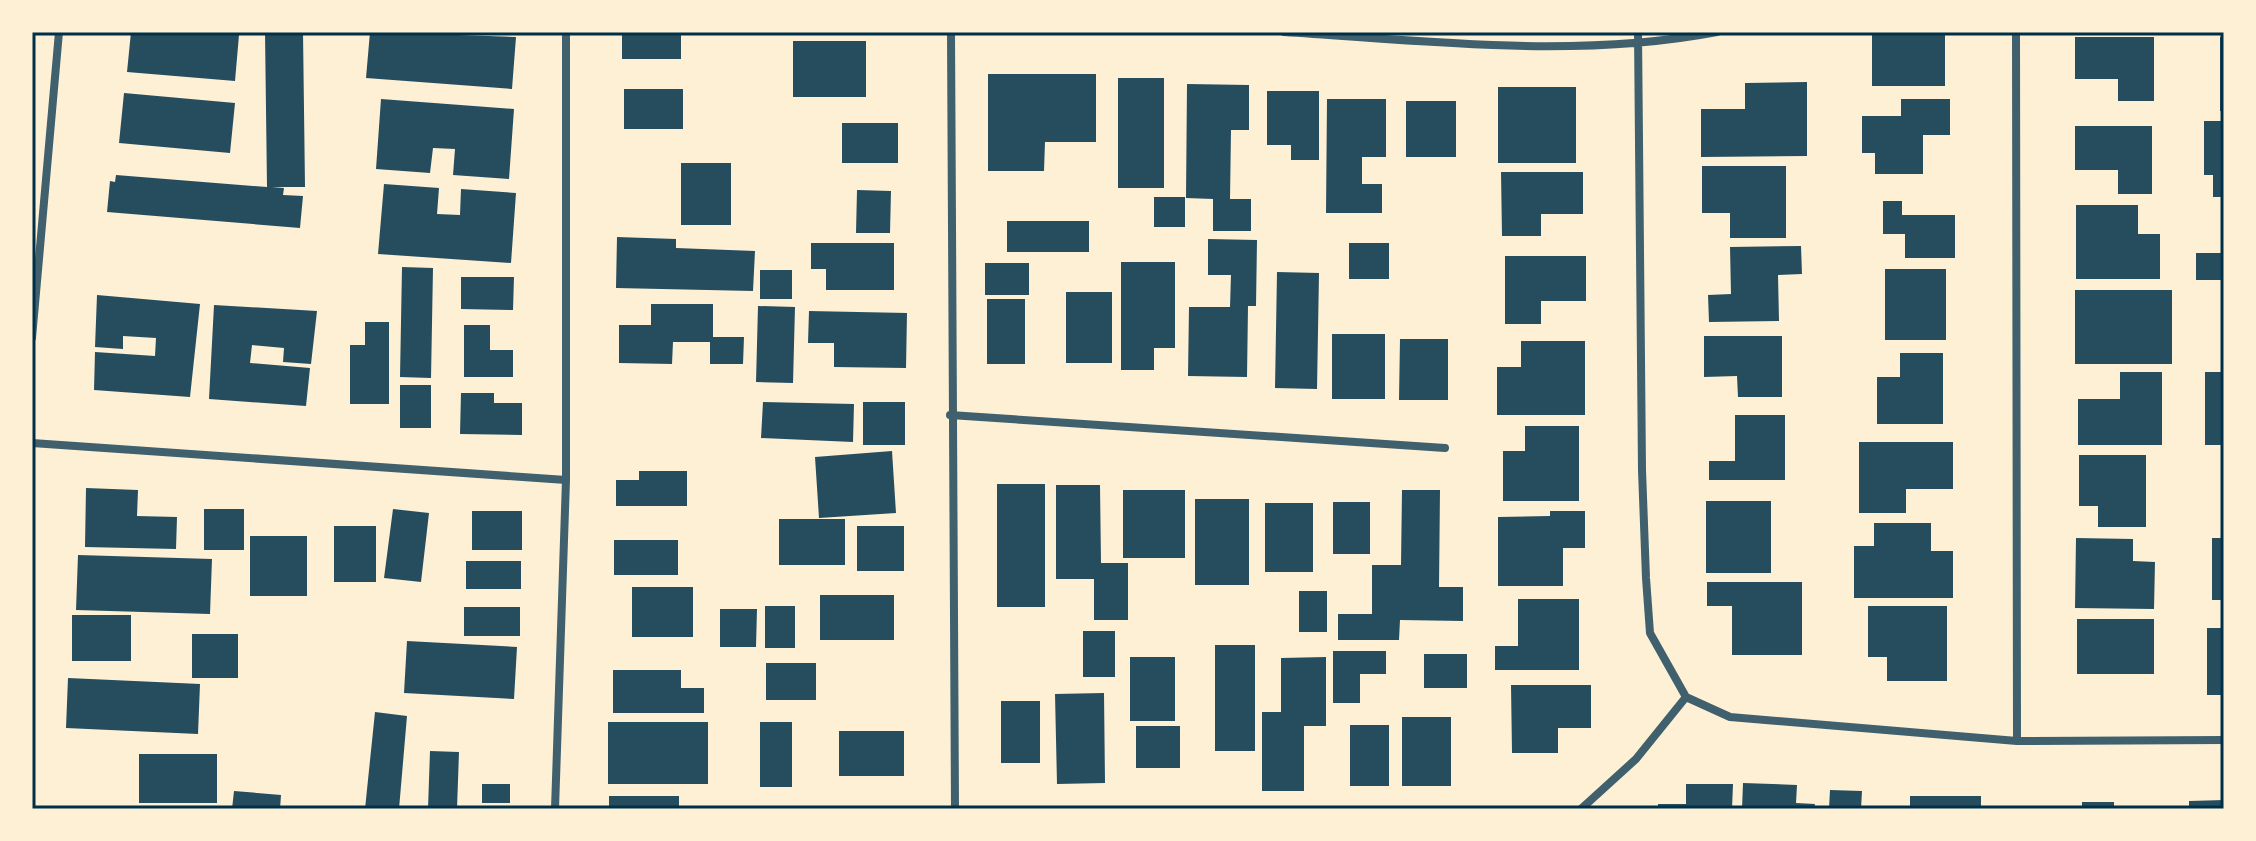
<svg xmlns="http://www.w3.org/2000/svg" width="2256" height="841" viewBox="0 0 2256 841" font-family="Overpass,sans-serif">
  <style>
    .building { fill: #264d5e }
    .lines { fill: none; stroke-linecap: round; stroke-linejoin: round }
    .minor { stroke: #3f606c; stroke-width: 8 }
    .neatline { fill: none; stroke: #003049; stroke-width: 3 }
  </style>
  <rect width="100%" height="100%" fill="#fdf0d5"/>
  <!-- building -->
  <path class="building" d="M131,32L239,35L235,81L127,72Z
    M265,32H303L305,187H272L284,188L283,195L303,196L300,228L107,212L110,181L115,182L116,175L267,187Z
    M370,32L516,37L512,89L366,78Z
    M622,32H681V59H622Z
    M1872,32H1945V86H1872Z
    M2075,37H2154V101H2118V79H2075Z
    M2220,37H2224V111H2220Z
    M793,41H866V97H793Z
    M988,74H1096V142H1045L1044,171H988Z
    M1118,78H1164V188H1118Z
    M1807,82V156L1701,157V109H1745V83Z
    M1187,84L1249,85V130H1231L1230,199H1251V231H1213V199L1186,198Z
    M1498,87H1576V163H1498Z
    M624,89H683V129H624Z
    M1267,91H1319V160H1291V145H1267Z
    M124,93L235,103L230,153L119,143Z
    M381,99L514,109L509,179L453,175L455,149L433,148L430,173L376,169Z
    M1327,99H1386V157H1362V184H1382V213H1326Z
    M1901,99H1950V135H1923V174H1875V153H1862V116H1901Z
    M1406,101H1456V157H1406Z
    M2204,121H2224V197H2213V175H2204Z
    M842,123H898V163H842Z
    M2075,126H2152V194H2118V170H2075Z
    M681,163H731V225H681Z
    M1702,166H1786V238H1730V213H1702Z
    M1501,172H1583V214H1541V236H1502Z
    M384,184L439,188L437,214L460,215L461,189L516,193L511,263L378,254Z
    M857,190L891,191L890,233H856Z
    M1154,197H1185V227H1154Z
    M1883,201H1902V215H1955V258H1905V234H1883Z
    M2076,205H2138V234H2160V279H2076Z
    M1007,221H1089V252H1007Z
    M617,237L676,239V248L755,251L753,291L616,288Z
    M1208,239L1257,240L1256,306H1248L1247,377L1188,376L1189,307H1230L1231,275H1208Z
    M811,243H894V290H826V269H811Z
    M1349,243H1389V279H1349Z
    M1801,246L1802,274L1778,275L1779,321L1709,322L1708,295L1731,294L1730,247Z
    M2196,253H2224V280H2196Z
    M1505,256H1586V301H1541V324H1505Z
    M1121,262H1175V348H1154V370H1121Z
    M985,263H1029V295H985Z
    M402,267L433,268L431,378L400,377Z
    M1885,269H1946V340H1885Z
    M760,270H792V299H760Z
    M1277,272L1319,273L1317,389L1275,388Z
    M461,277H514L513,310L461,309Z
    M2075,290H2172V364H2075Z
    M1066,292H1112V363H1066Z
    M97,295L200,304L190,397L94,390L95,352L155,356L156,338L123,336V349L95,347Z
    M987,299H1025V364H987Z
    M651,304H713V337H744L743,364H710V342H673L672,364L619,363V325H651Z
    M214,305L317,311L311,364L283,362L284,348L252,345L250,363L310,368L306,406L209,399Z
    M758,306L795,307L793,383L756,382Z
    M809,311L907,313L906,368L834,367V343H808Z
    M365,322H389V404H350V345H365Z
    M464,325H490V350H513V377H464Z
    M1332,334H1385V399H1332Z
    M1704,336H1782V397H1738L1737,376L1704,377Z
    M1400,339H1448V400H1399Z
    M1521,341H1585V415H1497V367H1521Z
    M1900,353H1943V424H1877V377H1900Z
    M2120,372H2162V445H2078V399H2120Z
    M2205,372H2224V445H2205Z
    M400,385H431V428H400Z
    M461,393H494V403H522V435L460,434Z
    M763,402L854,404L853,442L761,438Z
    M863,402H905V445H863Z
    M1735,415H1785V480H1709V461H1735Z
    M1525,426H1579V501H1503V451H1525Z
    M1859,442H1953V489H1906V513H1859Z
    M892,451L896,513L819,518L815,457Z
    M2079,455H2146V527H2098V506H2079Z
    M639,471H687V506H616V480H639Z
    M997,484H1045V607H997Z
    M1056,485H1100L1101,563H1128V620H1094V579H1056Z
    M86,488L138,490L137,516L177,517L176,549L85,547Z
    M1123,490H1185V558H1123Z
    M1402,490H1440L1439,587H1463V621L1400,620L1399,640H1338V614H1372V565H1401Z
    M1195,499H1249V585H1195Z
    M1706,501H1771V573H1706Z
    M1333,502H1370V554H1333Z
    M1265,503H1313V572H1265Z
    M204,509H244V550H204Z
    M393,509L429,513L421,582L384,578Z
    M472,511H522V550H472Z
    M1550,511H1585V548H1563V586H1498V517L1550,516Z
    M779,519H845V565H779Z
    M1874,523H1931V551H1953V598H1854V546H1874Z
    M334,526H376V582H334Z
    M857,526H904V571H857Z
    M250,536H307V596H250Z
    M2076,538L2133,539V561L2155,562L2154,609L2075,608Z
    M2212,538H2224V600H2212Z
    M614,540H678V575H614Z
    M78,555L212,559L210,614L76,610Z
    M466,561H521V589H466Z
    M1707,582H1802V655H1732V606H1707Z
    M632,587H693V637H632Z
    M1299,591H1327V632H1299Z
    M820,595H894V640H820Z
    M1518,599H1579V670H1495V646H1518Z
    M765,606H795V648H765Z
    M1868,606H1947V681H1887V657H1868Z
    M464,607H520V636H464Z
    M720,609H757L756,647H720Z
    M72,615H131V661H72Z
    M2077,619H2154V674H2077Z
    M2207,628H2224V695H2207Z
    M1083,631H1115V677H1083Z
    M192,634H238V678H192Z
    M407,641L517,647L514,699L404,693Z
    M1215,645H1255V751H1215Z
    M1333,651H1386V674H1360V703H1333Z
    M1424,654H1467V688H1424Z
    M1130,657H1175V721H1130Z
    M1326,657V726H1304V791H1262V712H1281V658Z
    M766,663H816V700H766Z
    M613,670H681V688H704V713H613Z
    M68,678L200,684L198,734L66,728Z
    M1511,685H1591V728H1558V753H1512Z
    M1104,693L1105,783L1057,784L1055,694Z
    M1001,701H1040V763H1001Z
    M375,712L407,716L399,809H365Z
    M1402,717H1451V786H1402Z
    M608,722H708V784H608Z
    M760,722H792V787H760Z
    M1350,725H1389V786H1350Z
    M1136,726H1180V768H1136Z
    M839,731H904V776H839Z
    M430,751L459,752L457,809H428Z
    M139,754H217V803H139Z
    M1743,783L1797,785L1796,803L1815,804L1814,809H1742Z
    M482,784H510V803H482Z
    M1686,784H1733L1732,809H1658V804H1686Z
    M1830,790L1862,791L1861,809H1829Z
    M234,791L281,795L280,809H232Z
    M609,796H679V809H609Z
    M1910,796H1981V809H1910Z
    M2224,800V809H2189V801Z
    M2082,802H2114V809H2082Z"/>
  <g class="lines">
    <!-- minor -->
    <path class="minor" d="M951,32L955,809
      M1284,32C1427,41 1575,59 1717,32
      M1638,32L1642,470L1646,578L1650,633L1686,697
      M2016,32L2017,741
      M32,338L59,32
      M950,415L1445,448
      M32,443L566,480
      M1686,697L1730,717L2017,741L2224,740
      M555,809L566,480V32
      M1581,809L1636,759L1686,697"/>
  </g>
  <!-- border -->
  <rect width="2256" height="841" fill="none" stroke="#fdf0d5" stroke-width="68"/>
  <rect x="34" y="34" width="2188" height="773" class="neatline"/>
</svg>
